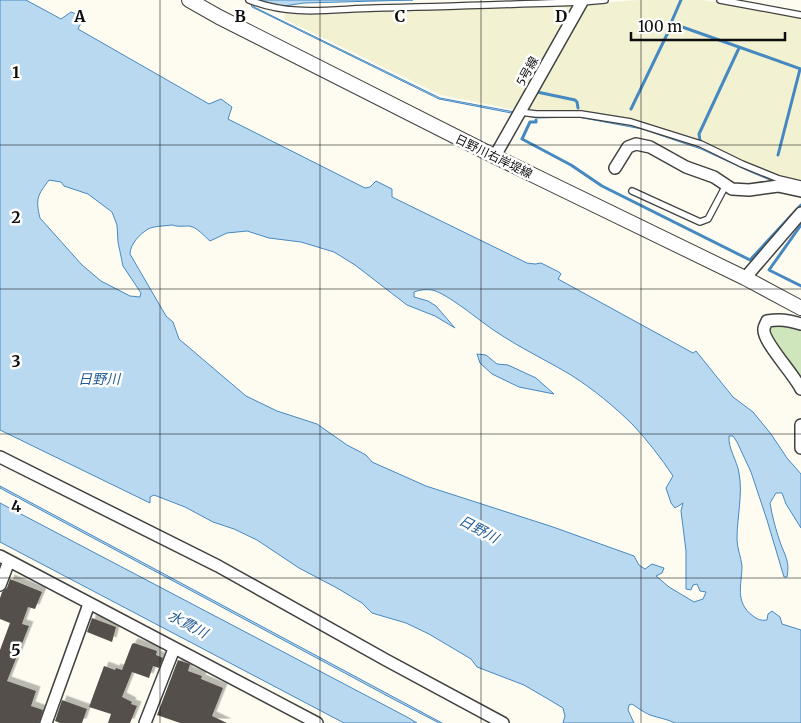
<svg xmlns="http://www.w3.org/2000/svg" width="801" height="723" viewBox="0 0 801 723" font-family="Merriweather,'Noto Sans JP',serif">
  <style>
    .farmland { fill: #f2f1d2 }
    .green { fill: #cfe5bc }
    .water { fill: #b9d9f1; stroke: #4689c1; fill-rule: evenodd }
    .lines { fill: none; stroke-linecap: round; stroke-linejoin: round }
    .stream { stroke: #4689c1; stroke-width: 3 }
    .building { fill: #55504b; filter: url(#shadow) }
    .service-casing { stroke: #414141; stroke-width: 8 }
    .minor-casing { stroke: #414141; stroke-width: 14 }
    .tertiary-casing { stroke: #414141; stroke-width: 16 }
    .service { stroke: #fff; stroke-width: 5.5 }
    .minor { stroke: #fff; stroke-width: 11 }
    .tertiary { stroke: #fff; stroke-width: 14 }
    .grid { fill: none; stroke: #0e0e0e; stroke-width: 1; stroke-opacity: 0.55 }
    .labels { text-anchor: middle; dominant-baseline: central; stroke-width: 5; stroke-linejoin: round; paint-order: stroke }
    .street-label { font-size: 12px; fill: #0e0e0e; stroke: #fff }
    .water-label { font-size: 14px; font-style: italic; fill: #225c94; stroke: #fff }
    .grid-label { font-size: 16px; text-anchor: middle; font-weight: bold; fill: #0e0e0e; stroke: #fff; stroke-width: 5; stroke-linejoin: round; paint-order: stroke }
  </style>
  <defs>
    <filter id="shadow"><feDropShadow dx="4.5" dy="-4.5" stdDeviation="0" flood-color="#0004"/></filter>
  </defs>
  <rect width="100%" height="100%" fill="#fefcf0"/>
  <!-- farmland -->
  <path class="farmland" d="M639,0H703L801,18V182L784,178L756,168L704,144L634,121L530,113L527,109L585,4Z
    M573,5L516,110L441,95L284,19L285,12L314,14Z"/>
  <!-- green -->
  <path class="green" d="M771,323L801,327V381L770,341L768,326Z"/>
  <!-- water -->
  <path class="water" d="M0,0H26L61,19L71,12L84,17L78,29L209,104L221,99L232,107L228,119L365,188L370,187L376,181L392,189V197L527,263L535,264L541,263L559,272L561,274L558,279L693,353L696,351L733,397L753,412L771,434L787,458L801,474V528L786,504L782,493H776L770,503C772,516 776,530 780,542C785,556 790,561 787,577H784L767,520L751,472L737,442L733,436H729C728,449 737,460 739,473C743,494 737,517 737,539C737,548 741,557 742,566C742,584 734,602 753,616C757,619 761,621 767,620L768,614L772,611L780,617L782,624L801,630V723H675C667,719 659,718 650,715C643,712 638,708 632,704L629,705L628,710L634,723H563L565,716L563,708L548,699L524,685L477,667L471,659L429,634L406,623L372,613L362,603L337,588L299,568L257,540L234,529L213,522L185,507L154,495L150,497V503L0,430ZM49,180L61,182L64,186L88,194L112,212L117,225L118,242L123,266L141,293L140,297L130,296L101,281L82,265L40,218C35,198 38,195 49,180ZM172,225C178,227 182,226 189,226C197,227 204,236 210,241L227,233L247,231L269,238L301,242L334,252L355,265L407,305L435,316L455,328L436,306L428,301L414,297V292C419,290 426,289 432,290C447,293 481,322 495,331C520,348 546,360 571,375C593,389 615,407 633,425C648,441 661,458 673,476L666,488L671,503L675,508L683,503L681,511L686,551V589L691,590L693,585L697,584L700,591L706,592L703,599L694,602L669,587L656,576L662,573L664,568L652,564L645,569L639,565L634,556L553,527L426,486L372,462L366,455L347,445L317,424L277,411L246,396L179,339L173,322L166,316L130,254C130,244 140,234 148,229C154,226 165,226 172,225Z
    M257,0H413L304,3L284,6L273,5Z
    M251,4H253L254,7L440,98L536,116H579L630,124L702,147L778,181L777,183L753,173L701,149L642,129L578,117L537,118L439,99L252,7Z
    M477,354L486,355L497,364L508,365L536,378L554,394L519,387L492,374L480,363Z
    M0,486L442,723H439L395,700L0,488Z
    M0,503L407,717L417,723H344L0,542Z"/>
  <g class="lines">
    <!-- stream -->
    <path class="stream" d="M681,0L671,23L801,69
      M537,92L575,100L577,102L578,108
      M631,109L672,24
      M536,120V122H530L522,139L571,165L602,186L750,260L801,205
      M700,141L699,134L739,48
      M778,155L800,69
      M801,225L769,270L801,286"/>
  </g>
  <!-- building -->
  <path class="building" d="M10,579L42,592L35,609L28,607L23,621L22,624L29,626L7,681L36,691L31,706L43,710L39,723H0V650L10,623L0,619V598L2,592L7,588Z
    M92,618L116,627L112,642L87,632Z
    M134,643L157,651L156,655L163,658L159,668L153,666L149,678L132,672L122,697L132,702L131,704L137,706L130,723H108L111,714L89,707L104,666L115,670L116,668L122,670L132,644Z
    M178,660L190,664L188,671L202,676L201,679L223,688L212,716L227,723H180L157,715Z
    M62,700L87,709L82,723H60L55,721Z"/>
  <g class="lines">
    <defs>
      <path id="service" d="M249,0C292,17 331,9 376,8C445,7 513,4 582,2L605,0
        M720,0L801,15
        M520,112L536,114H581L631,122L701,144L742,164L779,179L801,184
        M632,191L700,222L708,219L726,185"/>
      <path id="minor" d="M495,156L583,0
        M615,168L628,147L636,144L650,147L686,167L714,177L732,189L749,190L778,186L801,191
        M745,278L801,213
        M801,324C788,320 780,319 767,321C766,324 764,326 764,329C762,341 794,374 801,389
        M801,425V448
        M0,457L218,566L386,660L503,723
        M0,556L317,723
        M0,585L9,561
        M46,723L89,604
        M145,723L174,649"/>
      <path id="tertiary" d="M189,0L219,17L498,158L745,278L801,308"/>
    </defs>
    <!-- service casing -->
    <use href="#service" class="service-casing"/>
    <!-- minor casing -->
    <use href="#minor" class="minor-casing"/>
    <!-- tertiary casing -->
    <use href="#tertiary" class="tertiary-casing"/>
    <!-- service -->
    <use href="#service" class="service"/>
    <!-- minor -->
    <use href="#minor" class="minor"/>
    <!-- tertiary -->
    <use href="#tertiary" class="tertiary"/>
  </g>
  <!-- grid -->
  <path class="grid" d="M160,0V723M320,0V723M481,0V723M641,0V723M0,145H801M0,289H801M0,434H801M0,578H801"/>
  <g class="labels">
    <!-- street labels -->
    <g class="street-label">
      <text transform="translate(527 71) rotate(-61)">5号線</text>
      <text transform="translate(494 156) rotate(26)">日野川右岸堤線</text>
    </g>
    <!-- water labels -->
    <g class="water-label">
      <text x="99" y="379">日野川</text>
      <text transform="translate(479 529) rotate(28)">日野川</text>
      <text transform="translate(188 624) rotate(28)">水貫川</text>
    </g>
  </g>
  <g class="grid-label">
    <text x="80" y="22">A</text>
    <text x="240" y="22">B</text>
    <text x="400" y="22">C</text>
    <text x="561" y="22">D</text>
    <text x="16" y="78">1</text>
    <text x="16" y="223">2</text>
    <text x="16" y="367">3</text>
    <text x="16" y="512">4</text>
    <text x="16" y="656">5</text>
  </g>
  <!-- scale -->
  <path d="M631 32v8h154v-8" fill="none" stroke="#0e0e0e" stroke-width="2.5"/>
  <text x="638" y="32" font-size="15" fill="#0e0e0e" stroke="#ffffff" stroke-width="4" paint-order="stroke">100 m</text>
</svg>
